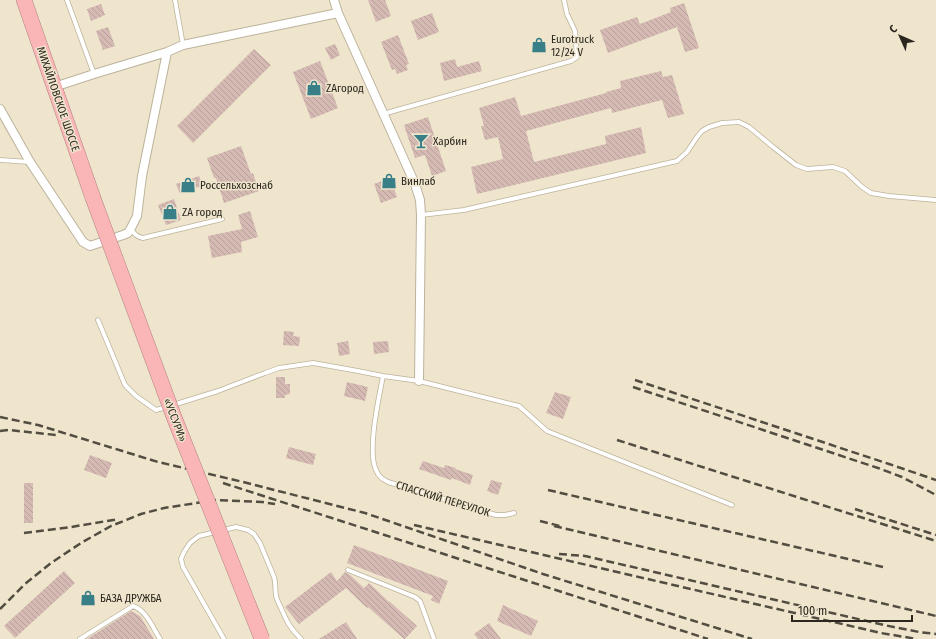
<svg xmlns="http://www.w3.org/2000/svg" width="936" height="639" viewBox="0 0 936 639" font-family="'Fira Sans Condensed',sans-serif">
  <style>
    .building { fill: url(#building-back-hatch) }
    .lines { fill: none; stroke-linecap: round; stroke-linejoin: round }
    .lane-casing { stroke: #bcb39c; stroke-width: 5.5 }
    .street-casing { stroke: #bcb39c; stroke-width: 10 }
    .highway-casing { stroke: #b28381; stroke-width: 16 }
    .lane { stroke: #fff; stroke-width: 4 }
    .street { stroke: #fff; stroke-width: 8 }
    .highway { stroke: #fab5b7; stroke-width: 15 }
    .rail { stroke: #524d41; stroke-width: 2.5; stroke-dasharray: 8 4; stroke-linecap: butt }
    .highway-bridge-casing { stroke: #b28381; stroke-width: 16; stroke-linecap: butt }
    .highway-bridge { stroke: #fab5b7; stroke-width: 15 }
    .labels { text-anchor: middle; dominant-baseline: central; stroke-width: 3; stroke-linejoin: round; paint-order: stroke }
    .poi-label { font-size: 11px; fill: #2b271e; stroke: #efe5cd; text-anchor: start }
    .street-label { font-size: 11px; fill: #2b271e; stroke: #efe5cd }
  </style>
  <defs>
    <pattern id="building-back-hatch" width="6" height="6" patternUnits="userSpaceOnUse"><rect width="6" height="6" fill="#d5b9b3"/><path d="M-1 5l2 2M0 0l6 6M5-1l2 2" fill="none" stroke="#b79f9a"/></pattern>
  </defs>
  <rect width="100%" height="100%" fill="#efe5cd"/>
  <!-- building -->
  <path class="building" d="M368,0H385L391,16L376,22Z
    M684,3L699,48L685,52L677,27L608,53L600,30L637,17L640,24L671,12L670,8Z
    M101,4L105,15L91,21L87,9Z
    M432,13L439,32L418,40L411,21Z
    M108,27L115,46L103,50L96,31Z
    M398,35L409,64L406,65L408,70L397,74L395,69L392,70L381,42Z
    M335,44L340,55L331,60L325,48Z
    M254,49L271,65L193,143L177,126Z
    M455,59L457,67L479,61L482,71L444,81L440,63Z
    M320,61L338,108L311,119L293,72Z
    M661,71L663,77L672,75L684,114L668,118L662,100L612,113L611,108L526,131L534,162L606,144L605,136L641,127L646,153L477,194L471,167L503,159L498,137L485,140L481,126H484L479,108L515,97L521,116L606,93V92L621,88L620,81Z
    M428,117L446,171L432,176L425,155L415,158L404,125Z
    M241,146L251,174L253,173L259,191L224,203L216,178H214L207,158Z
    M199,176L203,185L180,194L176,184Z
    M390,178L397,197L381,203L374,184Z
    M174,199L181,220L166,225L158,205Z
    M250,211L258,237L241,242L242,252L212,258L208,236L242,229L238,215Z
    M284,331L294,332L293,336L300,337L299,346L283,345Z
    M348,341L350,354L339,356L337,343Z
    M388,341L389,352L374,354L373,342Z
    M276,377H285V384H290V394L285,395V398H276Z
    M347,382L368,387L365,401L344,396Z
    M555,392L571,397L563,419L546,413Z
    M289,447L316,454L313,465L286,458Z
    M90,455L112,463L106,478L84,470Z
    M423,461L444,468L445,465L456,468L455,469L473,475L470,485L452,478L451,480L419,469Z
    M491,480L502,483L498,495L487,491Z
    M24,483H33V523H24Z
    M354,545L448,581L439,604L431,600L433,596L347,563Z
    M64,571L75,583L15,638L4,626Z
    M331,572L337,581L345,572L350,575L364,588L369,583L389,602V601L417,626L405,639H404L368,607L367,608L346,588L299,624L285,607Z
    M503,605L538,621L531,636L497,621Z
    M131,611L140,616L154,639H87Z
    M346,622L357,639H319Z
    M489,623L501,639H478L474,634Z"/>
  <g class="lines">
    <defs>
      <path id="lane" d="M67,0L94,74
        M175,0L183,45
        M383,114L571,61L577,57L575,31L567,14L564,0
        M0,160L30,162
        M421,215L464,210L677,161L687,152L697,137L702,131L709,127L722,123L739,122L749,127L773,147L796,165L807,169L833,167L845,171L862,187L871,193L889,196L936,200
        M131,229C134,234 137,237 143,238L222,219
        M98,320L125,385L136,396L156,410L167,407
        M383,376C379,397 366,454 377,472C379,477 384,480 388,482L496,515H505L514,513
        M173,405L218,391L265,373L279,368L313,363L358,371L383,376L419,381L519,406L547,431L732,505
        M348,570L415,597L420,601L434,639
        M80,639L133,606C146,610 153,628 160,639
        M224,639L183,567L181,559L184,552L190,543L195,539L199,536L236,527L248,530L254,534L260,543L274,577C276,584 275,590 276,596C277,600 279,604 281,608C287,622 290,628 301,639"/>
      <path id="street" d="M334,0L338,13
        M167,52L183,45L338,13L415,184L420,200L421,215L419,381
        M0,109L30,162L83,242L90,246L123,235L128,233L131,228L137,216L142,176L167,52L94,74L54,87"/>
      <path id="highway" d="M24,0L93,198"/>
    </defs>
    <!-- lane casing -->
    <use href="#lane" class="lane-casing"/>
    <!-- street casing -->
    <use href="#street" class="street-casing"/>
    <!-- highway casing -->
    <use href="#highway" class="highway-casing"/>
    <!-- lane -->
    <use href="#lane" class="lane"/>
    <!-- street -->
    <use href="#street" class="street"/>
    <!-- highway -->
    <use href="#highway" class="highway"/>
    <!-- rail -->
    <path class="rail" d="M635,380L889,464L936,480
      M633,387L878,468L902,477L936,495
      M0,417L38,425L158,462L243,482L365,513L543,574L752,639
      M0,431L9,430L56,435
      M617,440L936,541
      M223,483L708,639
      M548,490L883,567
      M855,509L936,535
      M540,521L560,526
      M414,525L881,633L917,639
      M554,526L936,616
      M24,533L71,527L119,519
      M559,554L585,556L884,625L919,632L936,634
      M0,609L25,584L51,563L81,543L111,526L141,514L164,508L216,500L262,502L275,504"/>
    <defs>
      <path id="highway-bridge" d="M93,198L174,417L262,639"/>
    </defs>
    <!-- highway-bridge casing -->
    <use href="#highway-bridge" class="highway-bridge-casing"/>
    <!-- highway-bridge -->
    <use href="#highway-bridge" class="highway-bridge"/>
  </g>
  <!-- icons -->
  <defs>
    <symbol id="shop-bare" viewBox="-9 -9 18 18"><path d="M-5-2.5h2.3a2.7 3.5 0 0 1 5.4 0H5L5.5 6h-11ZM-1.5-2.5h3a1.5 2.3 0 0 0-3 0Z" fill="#387f88" stroke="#efe5cd" stroke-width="2.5" paint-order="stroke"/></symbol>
    <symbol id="bar-bare" viewBox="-9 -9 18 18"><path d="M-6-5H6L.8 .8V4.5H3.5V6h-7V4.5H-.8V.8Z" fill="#387f88" stroke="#efe5cd" stroke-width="2.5" paint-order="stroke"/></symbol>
  </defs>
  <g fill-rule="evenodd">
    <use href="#shop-bare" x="528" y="34" width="22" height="22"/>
    <use href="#shop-bare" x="303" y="77" width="22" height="22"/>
    <use href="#bar-bare" x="410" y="130" width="22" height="22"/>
    <use href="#shop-bare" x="378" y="170" width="22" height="22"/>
    <use href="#shop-bare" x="177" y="174" width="22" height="22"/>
    <use href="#shop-bare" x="159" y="201" width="22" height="22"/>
    <use href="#shop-bare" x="77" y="587" width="22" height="22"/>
  </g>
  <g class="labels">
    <!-- poi labels -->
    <g class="poi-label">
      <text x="551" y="39">Eurotruck<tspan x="551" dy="13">12/24 V</tspan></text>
      <text x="326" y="88">ZAгород</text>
      <text x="433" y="141">Харбин</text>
      <text x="401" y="181">Винлаб</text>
      <text x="200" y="185">Россельхозснаб</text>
      <text x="182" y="212">ZA город</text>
      <text x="100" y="598">БАЗА ДРУЖБА</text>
    </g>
    <!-- street labels -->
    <g class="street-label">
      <text transform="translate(58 99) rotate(71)">МИХАЙЛОВСКОЕ ШОССЕ</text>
      <text transform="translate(175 420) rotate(69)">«УССУРИ»</text>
      <text transform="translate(443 499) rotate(17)">СПАССКИЙ ПЕРЕУЛОК</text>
    </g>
  </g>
  <!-- north arrow -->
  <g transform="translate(900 36) rotate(315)" stroke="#efe5cd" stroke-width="3" paint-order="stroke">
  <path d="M0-3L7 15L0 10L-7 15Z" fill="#2b271e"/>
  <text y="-6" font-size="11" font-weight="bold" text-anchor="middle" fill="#2b271e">С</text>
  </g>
  <!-- scale -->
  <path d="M792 615v6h120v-6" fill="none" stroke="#2b271e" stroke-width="2"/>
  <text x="798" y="615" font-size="12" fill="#2b271e" stroke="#efe5cd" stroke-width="3" paint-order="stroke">100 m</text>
</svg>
